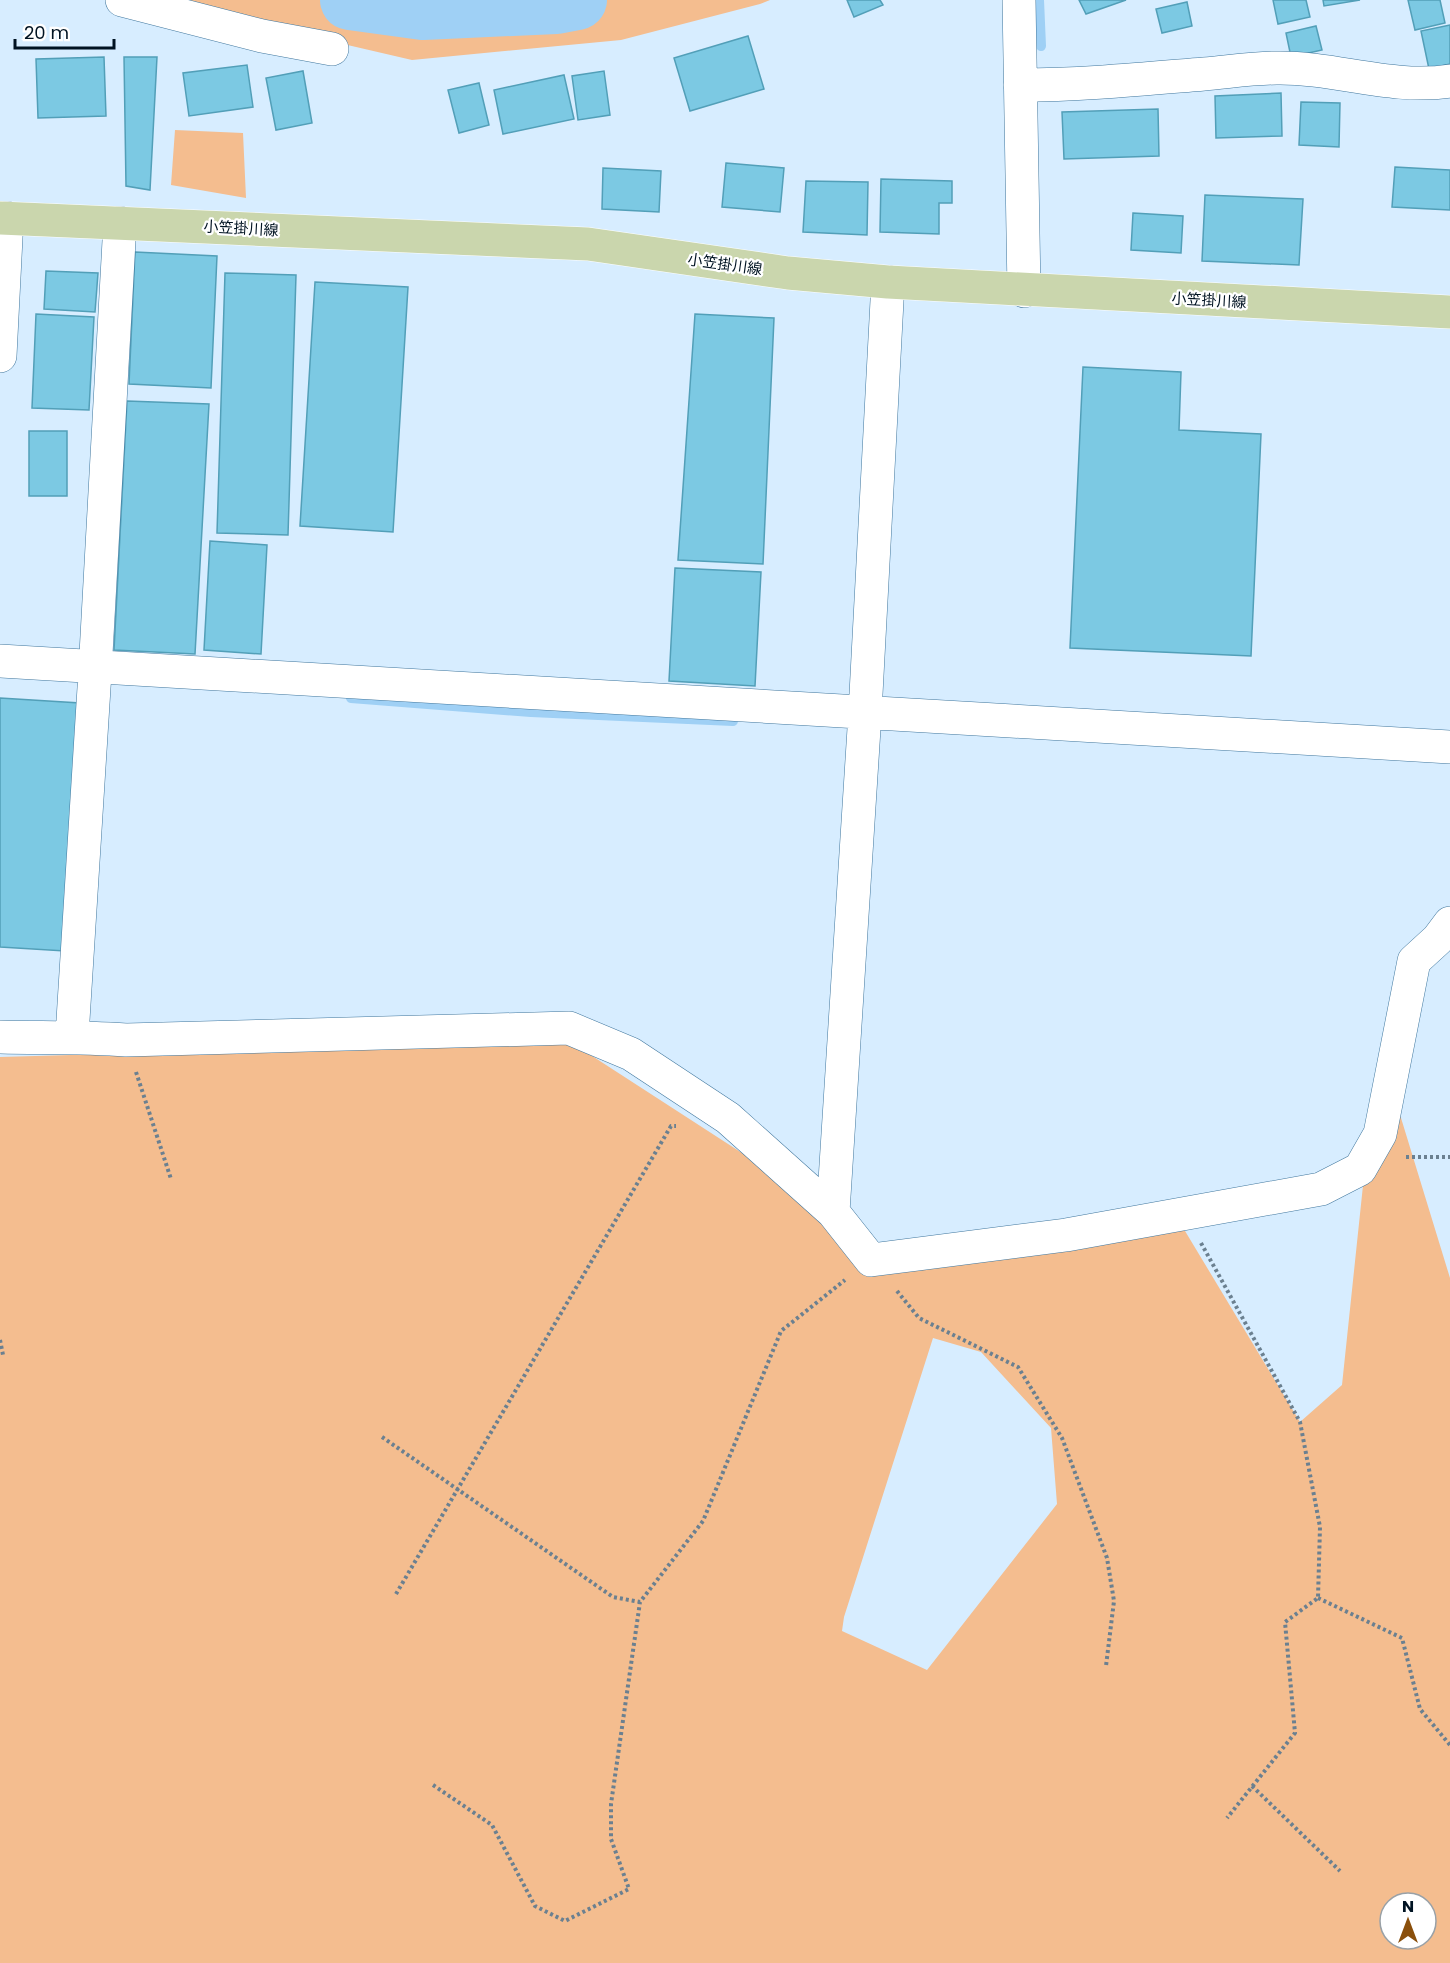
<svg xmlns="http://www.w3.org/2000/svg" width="1450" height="1963" viewBox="0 0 1450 1963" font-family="Poppins,'Noto Sans JP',sans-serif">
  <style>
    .green { fill: #f4bd8f; fill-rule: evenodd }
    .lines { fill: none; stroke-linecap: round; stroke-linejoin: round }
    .stream { stroke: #9fd0f5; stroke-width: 10 }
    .river { stroke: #9fd0f5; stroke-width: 60 }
    .building { fill: #7cc9e3; stroke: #529fb8; stroke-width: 1.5 }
    .minor-casing { stroke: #40779e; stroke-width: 34 }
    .major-casing { stroke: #fff; stroke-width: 34 }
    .path { stroke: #6b8090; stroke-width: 4; stroke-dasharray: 3 3; stroke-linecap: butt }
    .minor { stroke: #fff; stroke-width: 33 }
    .major { stroke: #cad6ad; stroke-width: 33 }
    .labels { text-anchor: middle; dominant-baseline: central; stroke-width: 4.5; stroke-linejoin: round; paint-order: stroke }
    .street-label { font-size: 15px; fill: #001322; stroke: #fff }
  </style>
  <rect width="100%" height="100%" fill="#d7edff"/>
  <!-- green -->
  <path class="green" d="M167,0H770L760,4L621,40L412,60L223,16Z
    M175,130L243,133L246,198L171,185Z
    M569,1041L833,1212L870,1276L1182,1226L1300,1422L1342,1385L1366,1157L1390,1082L1450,1278V1963H0V1057ZM933,1338L981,1352L1051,1428L1057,1504L927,1670L842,1631L844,1617ZM1390,1903H1426V1939H1390Z"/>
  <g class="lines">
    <!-- stream -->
    <path class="stream" d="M1039,0L1041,46
      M351,698L531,712L733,721"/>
    <!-- river -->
    <path class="river" d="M350,0L423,10L556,4L577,0"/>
  </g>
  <!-- building -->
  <path class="building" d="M847,0H880L883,5L854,17Z
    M1079,0H1126L1086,14Z
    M1273,0H1306L1310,17L1278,24Z
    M1323,0H1360L1324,6Z
    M1408,0H1440L1445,23L1415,30Z
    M1187,2L1192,26L1162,33L1156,9Z
    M1450,25V64L1429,69L1421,31Z
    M1316,26L1322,50L1291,57L1286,33Z
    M748,36L764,89L690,111L674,58Z
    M104,57L106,116L38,118L36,59Z
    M124,57H157L150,190L126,186Z
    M247,65L253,107L189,116L183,73Z
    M303,71L312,123L276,130L266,78Z
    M604,71L610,115L578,120L572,76Z
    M564,75L574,119L503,134L494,90Z
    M479,83L489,125L459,133L448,90Z
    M1281,93L1282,136L1216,138L1215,96Z
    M1301,102L1340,103L1339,147L1299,145Z
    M1158,109L1159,156L1064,159L1062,112Z
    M726,163L784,168L780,212L722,207Z
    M1395,167L1450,170V210L1392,207Z
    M603,168L661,171L659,212L602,209Z
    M881,179L952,181V203H939V234L880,232Z
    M806,181L868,182L867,235L803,232Z
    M1205,195L1303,199L1299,265L1202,261Z
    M1133,213L1183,216L1181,253L1131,250Z
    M135,252L217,256L211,388L129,384Z
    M46,271L98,273L95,312L44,309Z
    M225,273L296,275L288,535L217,533Z
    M315,282L408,287L393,532L300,526Z
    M36,314L94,317L89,410L32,408Z
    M695,314L774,318L763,564L678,560Z
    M1083,367L1181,372L1179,430L1261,434L1251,656L1070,648Z
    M127,401L209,404L195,654L114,650Z
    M29,431H67V496H29Z
    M210,541L267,545L261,654L204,650Z
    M675,568L761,572L755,686L669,681Z
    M0,698L80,703L65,951L0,947Z"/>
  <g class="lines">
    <defs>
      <path id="minor" d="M122,0L262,36L332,49
        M1019,0L1024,291
        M1020,85C1081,85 1143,79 1204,74C1228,72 1252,68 1277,68C1335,67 1391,90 1450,81
        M0,356L7,218
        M0,661L1450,747
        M72,1036L95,672L120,223
        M0,1037C42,1038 84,1037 126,1040L569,1028L631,1054L728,1118L833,1212L871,1260L1066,1235L1321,1189L1360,1169L1380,1134L1414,961L1438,939L1450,923
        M833,1212L865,713L888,282"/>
      <path id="major" d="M0,218L588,244L788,273L888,282L1450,312"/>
    </defs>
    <!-- minor casing -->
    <use href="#minor" class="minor-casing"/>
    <!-- major casing -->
    <use href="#major" class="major-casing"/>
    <!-- path -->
    <path class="path" d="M136,1072L171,1179
      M1406,1157H1450
      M1201,1243L1300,1422L1320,1527L1318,1598L1285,1622L1295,1733L1227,1818
      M897,1291L919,1318L1018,1367L1062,1438L1107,1558L1114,1601L1106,1666
      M0,1340L3,1355
      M382,1437L613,1597L640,1602L703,1521L781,1331L845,1280
      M396,1594L671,1126H676
      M1318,1598L1402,1638L1420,1709L1450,1745
      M433,1785L492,1825L535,1906L565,1921L629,1889L611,1839V1804L640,1602
      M1252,1786L1340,1871"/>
    <!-- minor -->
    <use href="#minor" class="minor"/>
    <!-- major -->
    <use href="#major" class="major"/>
  </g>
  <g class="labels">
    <!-- street labels -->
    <g class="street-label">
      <text transform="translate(241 228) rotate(3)">小笠掛川線</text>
      <text transform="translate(725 264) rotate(8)">小笠掛川線</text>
      <text transform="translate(1209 300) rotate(3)">小笠掛川線</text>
    </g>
  </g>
  <!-- north arrow -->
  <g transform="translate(1408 1921)"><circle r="28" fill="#ffffff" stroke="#99a1a7" stroke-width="1.5"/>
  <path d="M0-4.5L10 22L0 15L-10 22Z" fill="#8a4f0b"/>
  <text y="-9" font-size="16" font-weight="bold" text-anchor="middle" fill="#001322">N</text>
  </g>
  <!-- scale -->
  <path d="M15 39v9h99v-9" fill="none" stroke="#001322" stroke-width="3"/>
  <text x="24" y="39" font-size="18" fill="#001322" stroke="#ffffff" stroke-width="4.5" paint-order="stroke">20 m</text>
</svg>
